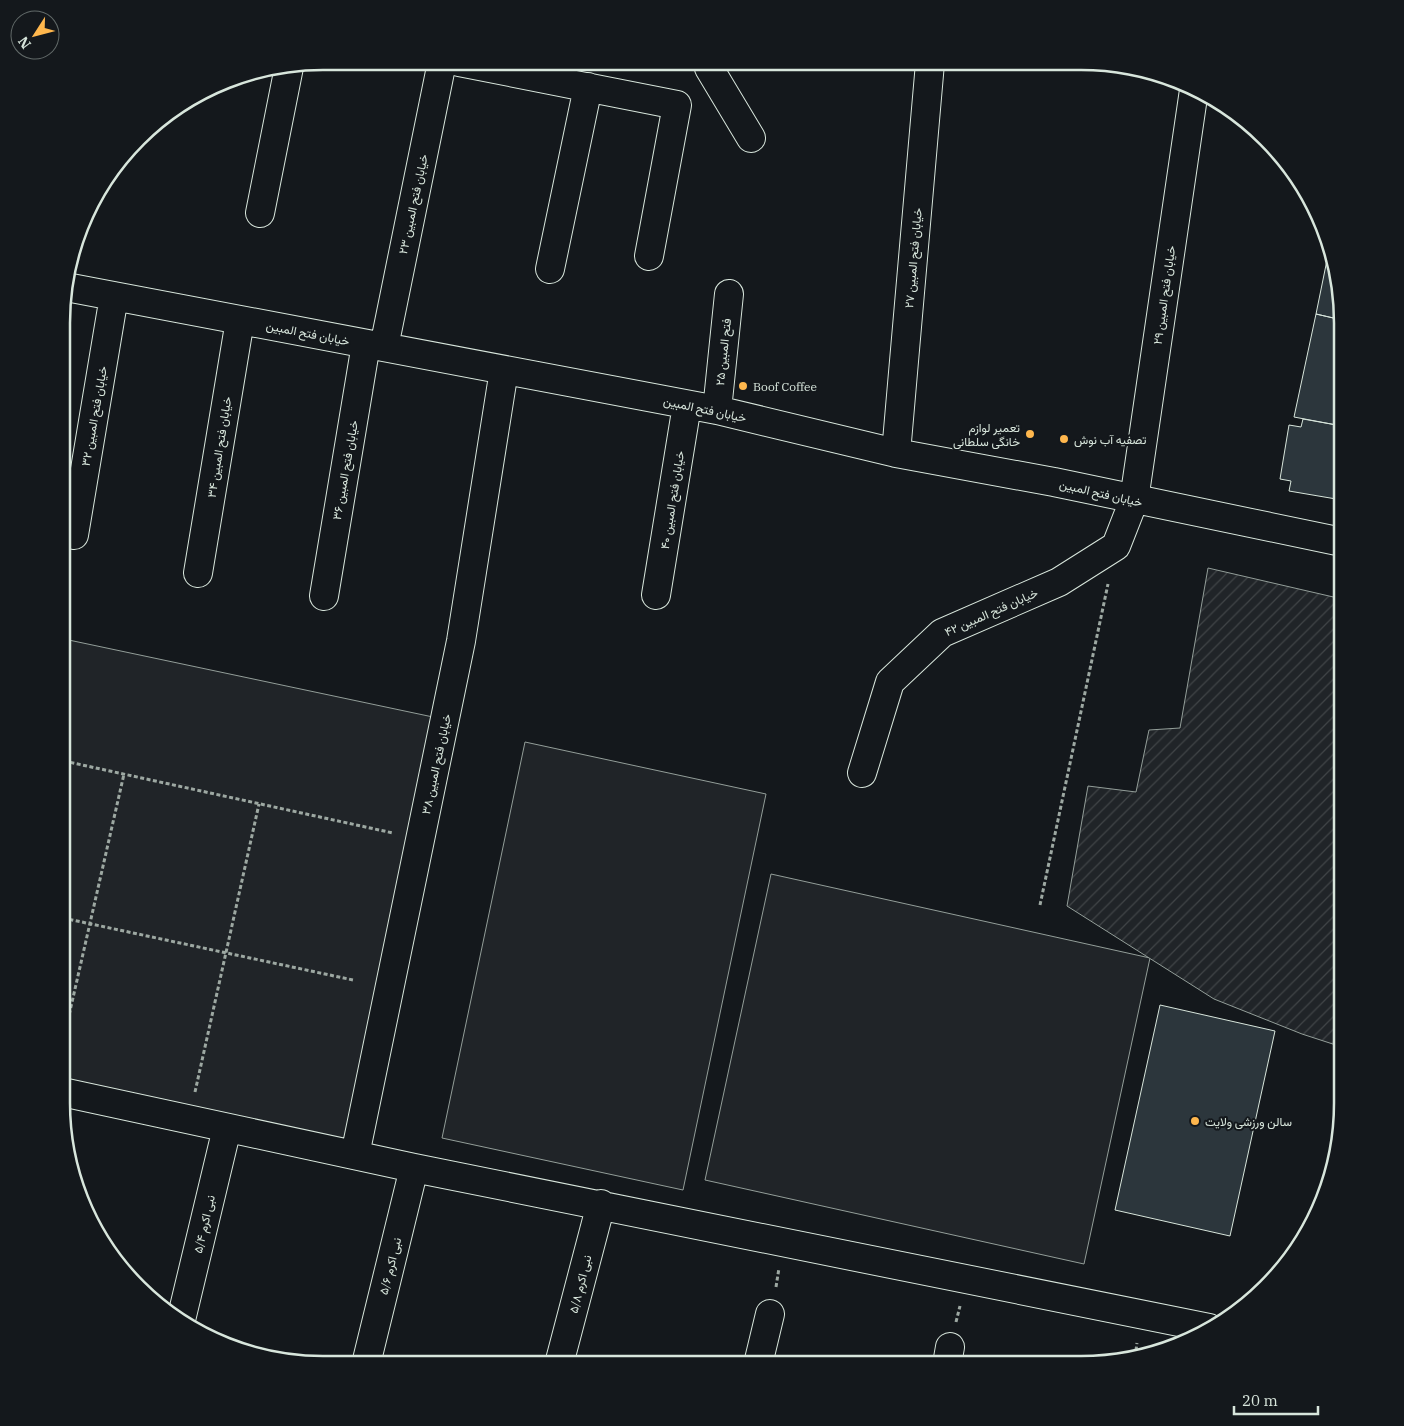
<svg xmlns="http://www.w3.org/2000/svg" width="1404" height="1426" viewBox="0 0 1404 1426" font-family="'IBM Plex Serif',Vazirmatn,serif">
  <style>
    .park { fill: #202428; stroke: #939e99 }
    .garden { fill: url(#garden-furrows); stroke: #939e99 }
    .building { fill: #2c363c; stroke: #d8e6dc }
    .lines { fill: none; stroke-linecap: round; stroke-linejoin: round }
    .minor-casing { stroke: #d8e6dc; stroke-width: 30 }
    .path { stroke: #9da8a2; stroke-width: 3; stroke-dasharray: 4 2.5; stroke-linecap: butt }
    .minor { stroke: #14181c; stroke-width: 28 }
    .poi-dot { fill: #ffb74d; stroke: #14181c; stroke-width: 2 }
    .labels { text-anchor: middle; dominant-baseline: central; stroke-width: 4; stroke-linejoin: round; paint-order: stroke }
    .street-label { font-size: 12px; fill: #d8e6dc; stroke: #14181c }
    .poi-label { font-size: 12px; fill: #d8e6dc; stroke: #14181c; text-anchor: start }
    .rim { fill: none; stroke: #d8e6dc; stroke-width: 2.5 }
  </style>
  <defs>
    <pattern id="garden-furrows" width="10" height="10" patternUnits="userSpaceOnUse" patternTransform="scale(1.25)"><rect width="10" height="10" fill="#202428"/><path d="M-1 1l2-2M0 10L10 0M9 11l2-2" fill="none" stroke="#404447"/></pattern>
  </defs>
  <rect width="100%" height="100%" fill="#14181c"/>
  <!-- park -->
  <path class="park" d="M64,639L433,717L344,1142L62,1081Z
    M525,742L766,794L683,1190L442,1138Z
    M771,874L1150,958L1084,1264L705,1180Z"/>
  <!-- garden -->
  <path class="garden" d="M1208,568L1342,599V1047L1302,1034L1214,999L1067,906L1088,786L1136,792L1149,730L1180,728Z"/>
  <!-- building -->
  <path class="building" d="M1330,244L1333,262L1327,260Z
    M1327,260L1333,262L1342,306V320L1316,314Z
    M1316,314L1342,320V426L1294,417Z
    M1303,419L1342,426V500L1289,491L1291,481L1280,479L1289,425L1301,427Z
    M1160,1005L1275,1031L1230,1236L1115,1210Z"/>
  <g class="lines">
    <defs>
      <path id="minor" d="M459,62L677,105L649,256
        M710,62L709,68L751,138
        M260,213L289,67
        M550,269L588,87
        M66,287L717,410L896,453L1054,482L1342,542
        M384,347L442,62
        M717,410L729,294
        M896,453L930,63
        M74,535L114,296
        M198,573L240,320
        M656,595L687,405
        M324,596L366,344
        M862,773L890,682L942,633L1059,582L1116,546L1134,500L1194,90
        M62,1092L414,1168L1209,1328
        M355,1155L461,641L504,370
        M181,1320L227,1128
        M366,1364L414,1168
        M559,1364L601,1204
        M758,1364L770,1314
        M947,1364L950,1347"/>
    </defs>
    <!-- minor casing -->
    <use href="#minor" class="minor-casing"/>
    <!-- path -->
    <path class="path" d="M64,761L393,833
      M1040,905L1108,584
      M63,918L353,980
      M62,1046L124,774
      M195,1092L259,804
      M776,1287L779,1268
      M956,1322L960,1306
      M1135,1357L1137,1343"/>
    <!-- minor -->
    <use href="#minor" class="minor"/>
  </g>
  <!-- markers -->
  <g class="poi-dot">
    <circle cx="743" cy="386" r="5"/>
    <circle cx="1030" cy="434" r="5"/>
    <circle cx="1064" cy="439" r="5"/>
    <circle cx="1195" cy="1121" r="5"/>
  </g>
  <g class="labels">
    <!-- street labels -->
    <g class="street-label">
      <text transform="translate(413 204) rotate(-78)">خیابان فتح المبین ۲۳</text>
      <text transform="translate(913 258) rotate(-85)">خیابان فتح المبین ۲۷</text>
      <text transform="translate(1164 295) rotate(-82)">خیابان فتح المبین ۲۹</text>
      <text transform="translate(308 333) rotate(11)">خیابان فتح المبین</text>
      <text transform="translate(723 352) rotate(-84)">فتح المبین ۲۵</text>
      <text transform="translate(705 409) rotate(12)">خیابان فتح المبین</text>
      <text transform="translate(94 416) rotate(-80)">خیابان فتح المبین ۳۲</text>
      <text transform="translate(219 447) rotate(-81)">خیابان فتح المبین ۳۴</text>
      <text transform="translate(345 470) rotate(-80)">خیابان فتح المبین ۳۶</text>
      <text transform="translate(1101 493) rotate(13)">خیابان فتح المبین</text>
      <text transform="translate(672 500) rotate(-81)">خیابان فتح المبین ۴۰</text>
      <text transform="translate(991 612) rotate(-24)">خیابان فتح المبین ۴۲</text>
      <text transform="translate(436 764) rotate(-78)">خیابان فتح المبین ۳۸</text>
      <text transform="translate(204 1224) rotate(-77)">نبی اکرم ۵/۴</text>
      <text transform="translate(390 1266) rotate(-76)">نبی اکرم ۵/۶</text>
      <text transform="translate(580 1284) rotate(-76)">نبی اکرم ۵/۸</text>
    </g>
    <!-- poi labels -->
    <g class="poi-label">
      <text x="753" y="386">Boof Coffee</text>
      <text x="1020" y="427" text-anchor="end">تعمیر لوازم<tspan x="1020" dy="14">خانگی سلطانی</tspan></text>
      <text x="1074" y="439">تصفیه آب نوش</text>
      <text x="1205" y="1121">سالن ورزشی ولایت</text>
    </g>
  </g>
  <!-- crop -->
  <path d="M0 0H1404V1426H0ZM323 70H1081A253 253 0 0 1 1334 323V1103A253 253 0 0 1 1081 1356H323A253 253 0 0 1 70 1103V323A253 253 0 0 1 323 70Z" fill="#14181c" fill-rule="evenodd"/>
  <path class="rim" d="M323 70H1081A253 253 0 0 1 1334 323V1103A253 253 0 0 1 1081 1356H323A253 253 0 0 1 70 1103V323A253 253 0 0 1 323 70Z"/>
  <!-- north arrow -->
  <g transform="translate(35 35) rotate(234)"><circle r="24" fill="#14181c" stroke="#626a69"/>
  <path d="M0-4L9 19L0 12L-9 19Z" fill="#ffb74d"/>
  <text y="-8" font-size="14" font-weight="bold" text-anchor="middle" fill="#d8e6dc">N</text>
  </g>
  <!-- scale -->
  <path d="M1234 1406v8h84v-8" fill="none" stroke="#d8e6dc" stroke-width="2.5"/>
  <text x="1242" y="1406" font-size="15" fill="#d8e6dc" stroke="#14181c" stroke-width="4" paint-order="stroke">20 m</text>
</svg>
